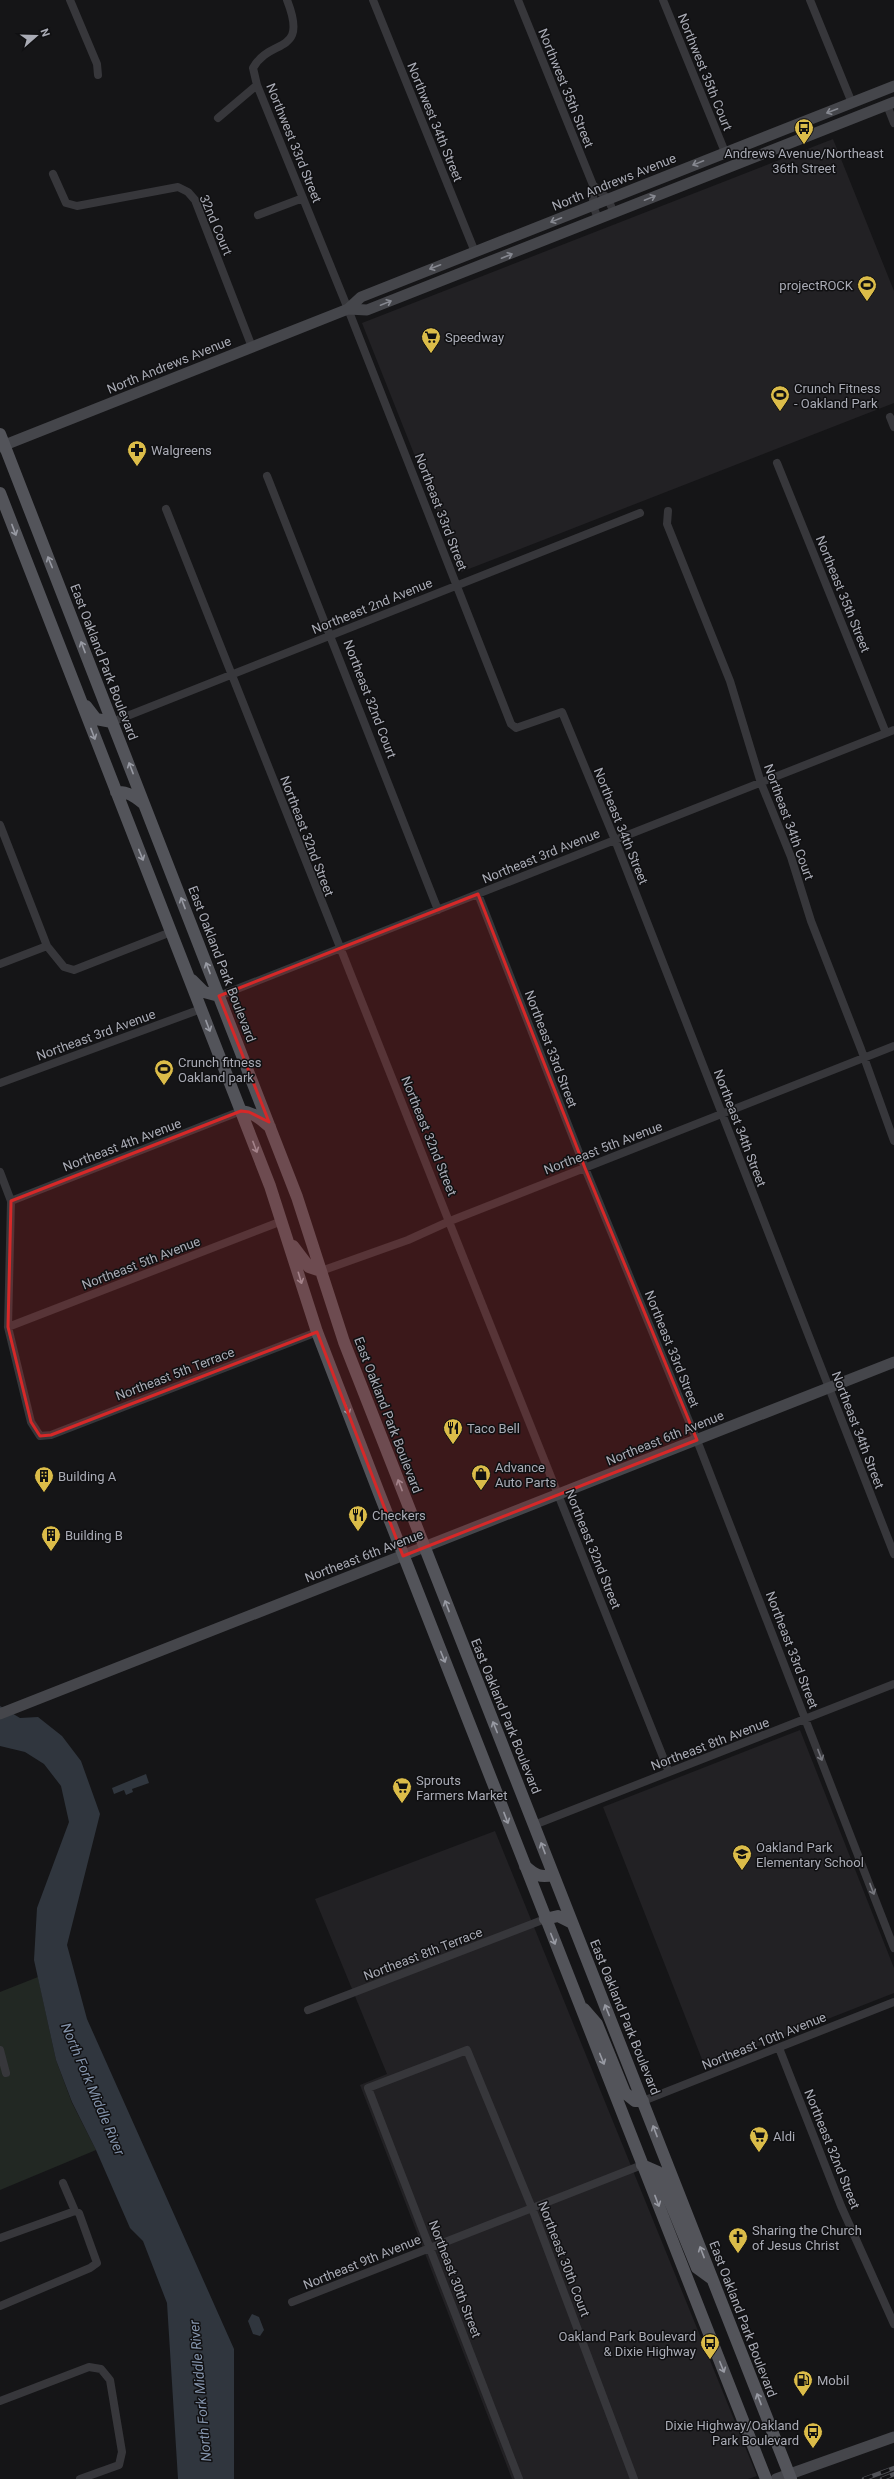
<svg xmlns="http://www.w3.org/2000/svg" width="894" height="2479" viewBox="0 0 894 2479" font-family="Roboto,sans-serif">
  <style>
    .built { fill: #222124 }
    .green { fill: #222823 }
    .water { fill: #30363e }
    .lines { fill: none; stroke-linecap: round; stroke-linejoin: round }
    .street { stroke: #37373b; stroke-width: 8 }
    .secondary { stroke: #45464b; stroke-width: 11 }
    .primary { stroke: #53545a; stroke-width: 12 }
    .rail-casing { stroke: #505156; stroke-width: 4.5 }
    .rail { stroke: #101012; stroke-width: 3; stroke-dasharray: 9; stroke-linecap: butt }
    .oneway { stroke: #868890 }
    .oneway2 { stroke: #989aa3 }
    .oneway3 { stroke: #76777e }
    .marked { fill: #d62828; fill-opacity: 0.2; stroke: #d62828; stroke-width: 3; stroke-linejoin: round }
    .labels { text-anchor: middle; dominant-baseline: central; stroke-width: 3; stroke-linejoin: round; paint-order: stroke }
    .street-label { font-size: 13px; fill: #a9abb5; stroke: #101012 }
    .poi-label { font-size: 13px; fill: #a9abb5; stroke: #101012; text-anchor: start }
    .water-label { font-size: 14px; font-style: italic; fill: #8494ac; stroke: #101012 }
  </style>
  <rect width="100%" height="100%" fill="#151517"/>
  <!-- built -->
  <path class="built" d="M833,139L894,291V403L461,572L362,323Z
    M800,1730L894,1968V1993L705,2067L603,1807Z
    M495,1831L757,2476L748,2479H512L360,2085L387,2074L315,1899Z"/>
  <!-- green -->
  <path class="green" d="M38,1977L56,2060L72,2103L96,2150L0,2190V1992Z"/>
  <!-- water -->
  <path class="water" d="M0,1706L20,1718L38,1717L62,1736L81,1761L100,1814L67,1945L87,2019L234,2349V2479H178L167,2303L143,2241L130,2228L96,2150L72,2102L56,2060L34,1960L37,1908L69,1822L61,1786L44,1764L25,1752L0,1746Z
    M146,1774L149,1783L132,1789L133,1792L126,1795L124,1790L114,1794L112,1788Z
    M252,2314L259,2317L264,2330L260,2336L253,2334L248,2321Z"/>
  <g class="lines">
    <!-- street -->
    <path class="street" d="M70,0L97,64L98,75
      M287,0C309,56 270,37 253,68L257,85L348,309L511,724L516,728L562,712L615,840L894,1554
      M373,0L475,252
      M518,0L593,185L608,199L614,213
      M663,0L725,152
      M810,0L852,103
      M887,105L894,123
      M218,118L257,85
      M53,174L66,203L77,206L178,187L188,192L195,200L252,347
      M593,185V205L598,219
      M258,215L303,198
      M890,417L894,427
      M777,463L886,733
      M267,476L438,910
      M166,509C332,931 501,1351 669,1772
      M668,511L667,524L730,681L761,783L791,857L811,921L861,1049L894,1141
      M112,722L640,513
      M0,825L47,946L64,967L74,970L171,932
      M478,894L585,1168L700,1448L894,1948
      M0,964L47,946
      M219,996L894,730
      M0,1083L201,1009
      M0,1172L11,1201L8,1327L31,1422L40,1436L51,1435L317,1332
      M11,1201L241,1111
      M321,1271L408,1240L450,1221L894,1046
      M8,1327L282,1221
      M534,1825L894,1684
      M308,2010L545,1919
      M779,2048L841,2206L894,2324
      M0,2050L6,2073
      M643,2101L894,2002
      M63,2183L75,2211
      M0,2238L75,2211L79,2213L97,2263L90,2268L0,2306
      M292,2302L642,2165
      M0,2401L89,2367L101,2369L110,2380L122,2452L119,2465L80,2479
      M519,2479L368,2088L467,2050L532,2208L634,2479"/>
    <!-- secondary -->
    <path class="secondary" d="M348,309L367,310L894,102
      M0,447L348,309L361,297L894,86
      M0,1714L894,1362
      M776,2479L894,2437"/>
    <!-- primary -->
    <path class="primary" d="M0,434L297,1197L344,1342L791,2479
      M0,493L270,1186L317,1332L379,1493L766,2479
      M86,706L96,719L112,722
      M116,792C128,791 135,797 144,804
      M192,980L204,992L219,996
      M241,1111C253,1112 260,1119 270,1127
      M293,1246L309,1267L321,1271
      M525,1866C535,1875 540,1878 553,1875
      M545,1919L558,1916L572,1923
      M584,2009L597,2024L625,2093L635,2101H643
      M642,2165L658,2172L697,2268L712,2279"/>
    <defs>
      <path id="rail" d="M864,2479L894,2468
        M882,2479L894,2474"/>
    </defs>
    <!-- rail casing -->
    <use href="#rail" class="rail-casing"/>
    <!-- rail -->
    <use href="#rail" class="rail"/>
  </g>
  <!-- one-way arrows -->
  <defs><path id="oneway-shaft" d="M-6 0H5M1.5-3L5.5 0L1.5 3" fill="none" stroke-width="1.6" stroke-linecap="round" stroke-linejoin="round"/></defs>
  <g class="oneway">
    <use href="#oneway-shaft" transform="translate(832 111) rotate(159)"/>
    <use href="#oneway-shaft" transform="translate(698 163) rotate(158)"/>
    <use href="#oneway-shaft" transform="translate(650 198) rotate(-22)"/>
    <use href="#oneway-shaft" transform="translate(556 220) rotate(158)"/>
    <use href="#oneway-shaft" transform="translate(507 256) rotate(-22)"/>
    <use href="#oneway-shaft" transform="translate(435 267) rotate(159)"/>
    <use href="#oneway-shaft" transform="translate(386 303) rotate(-22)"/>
  </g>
  <g class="oneway2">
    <use href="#oneway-shaft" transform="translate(14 530) rotate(69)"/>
    <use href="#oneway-shaft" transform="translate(50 562) rotate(-112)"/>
    <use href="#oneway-shaft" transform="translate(83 647) rotate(-111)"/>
    <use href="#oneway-shaft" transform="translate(93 734) rotate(69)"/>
    <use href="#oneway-shaft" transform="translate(131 768) rotate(-111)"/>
    <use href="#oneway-shaft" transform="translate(141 855) rotate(68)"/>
    <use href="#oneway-shaft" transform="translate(183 903) rotate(-111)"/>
    <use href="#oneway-shaft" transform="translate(208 968) rotate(-111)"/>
    <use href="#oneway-shaft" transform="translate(208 1026) rotate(69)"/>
    <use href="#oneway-shaft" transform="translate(255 1147) rotate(69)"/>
    <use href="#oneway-shaft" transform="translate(300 1278) rotate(73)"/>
    <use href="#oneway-shaft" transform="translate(347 1409) rotate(69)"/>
    <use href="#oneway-shaft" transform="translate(400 1485) rotate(-111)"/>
    <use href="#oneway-shaft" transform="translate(447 1606) rotate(-111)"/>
    <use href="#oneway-shaft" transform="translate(443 1657) rotate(68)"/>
    <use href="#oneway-shaft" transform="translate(495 1727) rotate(-112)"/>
    <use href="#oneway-shaft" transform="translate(506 1818) rotate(69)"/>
    <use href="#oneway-shaft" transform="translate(543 1848) rotate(-111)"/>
    <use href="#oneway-shaft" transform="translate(553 1939) rotate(68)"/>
    <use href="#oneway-shaft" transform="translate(607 2010) rotate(-112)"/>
    <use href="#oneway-shaft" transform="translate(602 2059) rotate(68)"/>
    <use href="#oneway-shaft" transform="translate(655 2131) rotate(-111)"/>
    <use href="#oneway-shaft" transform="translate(657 2201) rotate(69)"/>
    <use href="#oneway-shaft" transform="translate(702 2252) rotate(-111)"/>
    <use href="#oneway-shaft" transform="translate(722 2367) rotate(68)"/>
    <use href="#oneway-shaft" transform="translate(759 2399) rotate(-111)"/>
  </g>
  <g class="oneway3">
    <use href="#oneway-shaft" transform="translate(820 1755) rotate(69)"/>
    <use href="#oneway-shaft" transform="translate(872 1889) rotate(69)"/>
  </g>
  <!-- marked area -->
  <path class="marked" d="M478,894L585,1168L697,1440L403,1556L317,1332L51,1435L40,1436L31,1422L8,1327L11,1201L241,1111L249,1112L269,1122L219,996Z"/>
  <!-- icons -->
  <defs>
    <symbol id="bus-pin" viewBox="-11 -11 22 30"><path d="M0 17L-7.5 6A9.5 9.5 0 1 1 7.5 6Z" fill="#dbbc49" stroke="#101012"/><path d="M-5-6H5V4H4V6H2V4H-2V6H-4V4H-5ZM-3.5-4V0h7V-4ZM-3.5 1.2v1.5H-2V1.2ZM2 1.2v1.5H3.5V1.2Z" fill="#111"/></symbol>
    <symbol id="stadium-pin" viewBox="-11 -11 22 30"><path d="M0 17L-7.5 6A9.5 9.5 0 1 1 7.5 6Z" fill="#dbbc49" stroke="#101012"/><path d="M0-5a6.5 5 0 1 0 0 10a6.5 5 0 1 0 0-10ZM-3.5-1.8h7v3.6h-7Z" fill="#111"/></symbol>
    <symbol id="supermarket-pin" viewBox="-11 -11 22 30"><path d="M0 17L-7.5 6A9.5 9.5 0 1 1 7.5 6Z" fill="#dbbc49" stroke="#101012"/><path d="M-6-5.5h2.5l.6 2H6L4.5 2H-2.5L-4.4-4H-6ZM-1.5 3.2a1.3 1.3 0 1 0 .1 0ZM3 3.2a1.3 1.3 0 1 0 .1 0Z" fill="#111"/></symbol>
    <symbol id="pharmacy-pin" viewBox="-11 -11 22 30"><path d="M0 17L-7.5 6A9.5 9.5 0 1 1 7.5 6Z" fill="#dbbc49" stroke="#101012"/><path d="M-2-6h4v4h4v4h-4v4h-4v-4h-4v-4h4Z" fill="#111"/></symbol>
    <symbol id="restaurant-pin" viewBox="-11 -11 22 30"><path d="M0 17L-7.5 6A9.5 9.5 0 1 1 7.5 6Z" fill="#dbbc49" stroke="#101012"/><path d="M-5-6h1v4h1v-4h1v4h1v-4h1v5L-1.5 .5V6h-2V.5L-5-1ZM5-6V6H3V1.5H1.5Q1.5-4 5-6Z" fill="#111"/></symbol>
    <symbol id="shop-pin" viewBox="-11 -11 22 30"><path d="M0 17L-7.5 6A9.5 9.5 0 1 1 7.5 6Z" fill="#dbbc49" stroke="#101012"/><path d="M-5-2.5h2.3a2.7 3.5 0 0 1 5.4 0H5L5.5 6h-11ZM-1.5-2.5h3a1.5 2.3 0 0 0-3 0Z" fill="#111"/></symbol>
    <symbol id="building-pin" viewBox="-11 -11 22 30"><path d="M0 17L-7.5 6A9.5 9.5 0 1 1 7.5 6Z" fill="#dbbc49" stroke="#101012"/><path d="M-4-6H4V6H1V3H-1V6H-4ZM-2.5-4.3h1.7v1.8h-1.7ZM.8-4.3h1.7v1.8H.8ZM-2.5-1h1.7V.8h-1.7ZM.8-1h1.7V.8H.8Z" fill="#111"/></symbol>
    <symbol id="school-pin" viewBox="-11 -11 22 30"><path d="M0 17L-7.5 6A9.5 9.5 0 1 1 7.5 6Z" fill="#dbbc49" stroke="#101012"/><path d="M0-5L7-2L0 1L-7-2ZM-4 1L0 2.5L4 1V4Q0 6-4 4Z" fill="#111"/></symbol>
    <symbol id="church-pin" viewBox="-11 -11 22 30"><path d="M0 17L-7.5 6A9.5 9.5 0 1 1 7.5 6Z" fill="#dbbc49" stroke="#101012"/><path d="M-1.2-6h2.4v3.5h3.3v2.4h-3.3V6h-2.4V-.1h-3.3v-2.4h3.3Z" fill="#111"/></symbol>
    <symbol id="fuel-pin" viewBox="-11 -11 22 30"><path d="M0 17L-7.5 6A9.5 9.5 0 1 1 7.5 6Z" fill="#dbbc49" stroke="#101012"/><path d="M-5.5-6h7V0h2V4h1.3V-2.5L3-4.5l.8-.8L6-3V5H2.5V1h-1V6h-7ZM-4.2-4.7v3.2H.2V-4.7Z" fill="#111"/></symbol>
  </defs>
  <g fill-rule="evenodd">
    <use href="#bus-pin" x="793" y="117" width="22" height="30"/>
    <use href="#stadium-pin" x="856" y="274" width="22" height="30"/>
    <use href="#supermarket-pin" x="420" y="326" width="22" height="30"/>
    <use href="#stadium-pin" x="769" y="384" width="22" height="30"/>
    <use href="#pharmacy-pin" x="126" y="439" width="22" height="30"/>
    <use href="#stadium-pin" x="153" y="1058" width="22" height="30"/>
    <use href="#restaurant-pin" x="442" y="1417" width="22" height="30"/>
    <use href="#shop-pin" x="470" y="1463" width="22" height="30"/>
    <use href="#building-pin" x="33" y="1465" width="22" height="30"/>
    <use href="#restaurant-pin" x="347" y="1504" width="22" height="30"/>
    <use href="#building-pin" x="40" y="1524" width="22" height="30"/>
    <use href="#supermarket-pin" x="391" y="1776" width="22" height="30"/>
    <use href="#school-pin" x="731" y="1843" width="22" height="30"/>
    <use href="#supermarket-pin" x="748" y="2125" width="22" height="30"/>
    <use href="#church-pin" x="727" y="2226" width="22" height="30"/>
    <use href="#bus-pin" x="699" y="2332" width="22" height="30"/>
    <use href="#fuel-pin" x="792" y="2369" width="22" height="30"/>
    <use href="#bus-pin" x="802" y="2421" width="22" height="30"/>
  </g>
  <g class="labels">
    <!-- street labels -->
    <g class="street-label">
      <text transform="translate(705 72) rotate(68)">Northwest 35th Court</text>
      <text transform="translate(566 88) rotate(68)">Northwest 35th Street</text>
      <text transform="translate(435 122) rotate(68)">Northwest 34th Street</text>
      <text transform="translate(294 143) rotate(68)">Northwest 33rd Street</text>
      <text transform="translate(614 182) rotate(-22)">North Andrews Avenue</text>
      <text transform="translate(216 225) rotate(67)">32nd Court</text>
      <text transform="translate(169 365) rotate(-22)">North Andrews Avenue</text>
      <text transform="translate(441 512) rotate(69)">Northeast 33rd Street</text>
      <text transform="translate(843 594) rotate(68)">Northeast 35th Street</text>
      <text transform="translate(372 606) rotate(-22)">Northeast 2nd Avenue</text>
      <text transform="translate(104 662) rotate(69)">East Oakland Park Boulevard</text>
      <text transform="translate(370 699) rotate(69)">Northeast 32nd Court</text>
      <text transform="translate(789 822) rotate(70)">Northeast 34th Court</text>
      <text transform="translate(621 826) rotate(68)">Northeast 34th Street</text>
      <text transform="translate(307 836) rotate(69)">Northeast 32nd Street</text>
      <text transform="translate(541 856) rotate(-22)">Northeast 3rd Avenue</text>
      <text transform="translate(222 964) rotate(69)">East Oakland Park Boulevard</text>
      <text transform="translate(96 1035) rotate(-20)">Northeast 3rd Avenue</text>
      <text transform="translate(551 1049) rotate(69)">Northeast 33rd Street</text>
      <text transform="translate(740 1128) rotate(69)">Northeast 34th Street</text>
      <text transform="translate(429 1136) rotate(68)">Northeast 32nd Street</text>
      <text transform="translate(122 1145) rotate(-21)">Northeast 4th Avenue</text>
      <text transform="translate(603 1148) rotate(-21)">Northeast 5th Avenue</text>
      <text transform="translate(141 1263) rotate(-21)">Northeast 5th Avenue</text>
      <text transform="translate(672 1349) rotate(68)">Northeast 33rd Street</text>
      <text transform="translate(175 1374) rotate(-21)">Northeast 5th Terrace</text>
      <text transform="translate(388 1415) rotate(69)">East Oakland Park Boulevard</text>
      <text transform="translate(858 1430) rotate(69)">Northeast 34th Street</text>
      <text transform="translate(665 1438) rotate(-22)">Northeast 6th Avenue</text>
      <text transform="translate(593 1549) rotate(68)">Northeast 32nd Street</text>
      <text transform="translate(364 1556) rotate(-21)">Northeast 6th Avenue</text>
      <text transform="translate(792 1650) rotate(69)">Northeast 33rd Street</text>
      <text transform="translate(506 1716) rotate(68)">East Oakland Park Boulevard</text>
      <text transform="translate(710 1744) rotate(-21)">Northeast 8th Avenue</text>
      <text transform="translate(423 1954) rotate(-21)">Northeast 8th Terrace</text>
      <text transform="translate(625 2017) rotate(68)">East Oakland Park Boulevard</text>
      <text transform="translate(764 2041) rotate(-22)">Northeast 10th Avenue</text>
      <text transform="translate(832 2149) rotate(68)">Northeast 32nd Street</text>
      <text transform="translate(564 2259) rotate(69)">Northeast 30th Court</text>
      <text transform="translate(362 2262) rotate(-22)">Northeast 9th Avenue</text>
      <text transform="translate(455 2279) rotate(69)">Northeast 30th Street</text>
      <text transform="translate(743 2319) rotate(69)">East Oakland Park Boulevard</text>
    </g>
    <!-- poi labels -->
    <g class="poi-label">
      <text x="804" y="153" text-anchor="middle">Andrews Avenue/Northeast<tspan x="804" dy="15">36th Street</tspan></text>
      <text x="853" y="285" text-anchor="end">projectROCK</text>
      <text x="445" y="337">Speedway</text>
      <text x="794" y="388">Crunch Fitness<tspan x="794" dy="15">- Oakland Park</tspan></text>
      <text x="151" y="450">Walgreens</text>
      <text x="178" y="1062">Crunch fitness<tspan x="178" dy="15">Oakland park</tspan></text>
      <text x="467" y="1428">Taco Bell</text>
      <text x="495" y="1467">Advance<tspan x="495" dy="15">Auto Parts</tspan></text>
      <text x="58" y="1476">Building A</text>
      <text x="372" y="1515">Checkers</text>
      <text x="65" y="1535">Building B</text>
      <text x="416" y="1780">Sprouts<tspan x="416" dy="15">Farmers Market</tspan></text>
      <text x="756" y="1847">Oakland Park<tspan x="756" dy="15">Elementary School</tspan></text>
      <text x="773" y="2136">Aldi</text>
      <text x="752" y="2230">Sharing the Church<tspan x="752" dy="15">of Jesus Christ</tspan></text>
      <text x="696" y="2336" text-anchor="end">Oakland Park Boulevard<tspan x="696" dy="15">&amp; Dixie Highway</tspan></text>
      <text x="817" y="2380">Mobil</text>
      <text x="799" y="2425" text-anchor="end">Dixie Highway/Oakland<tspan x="799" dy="15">Park Boulevard</tspan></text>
    </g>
    <!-- water labels -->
    <g class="water-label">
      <text transform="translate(93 2089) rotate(67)">North Fork Middle River</text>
      <text transform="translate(200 2391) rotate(-95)">North Fork Middle River</text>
    </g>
  </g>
  <!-- north arrow -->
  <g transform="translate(36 36) rotate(70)" stroke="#101012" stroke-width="3" paint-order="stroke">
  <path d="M0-3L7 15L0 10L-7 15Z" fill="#a9abb5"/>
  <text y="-6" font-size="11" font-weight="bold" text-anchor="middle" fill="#a9abb5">N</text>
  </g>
</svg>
